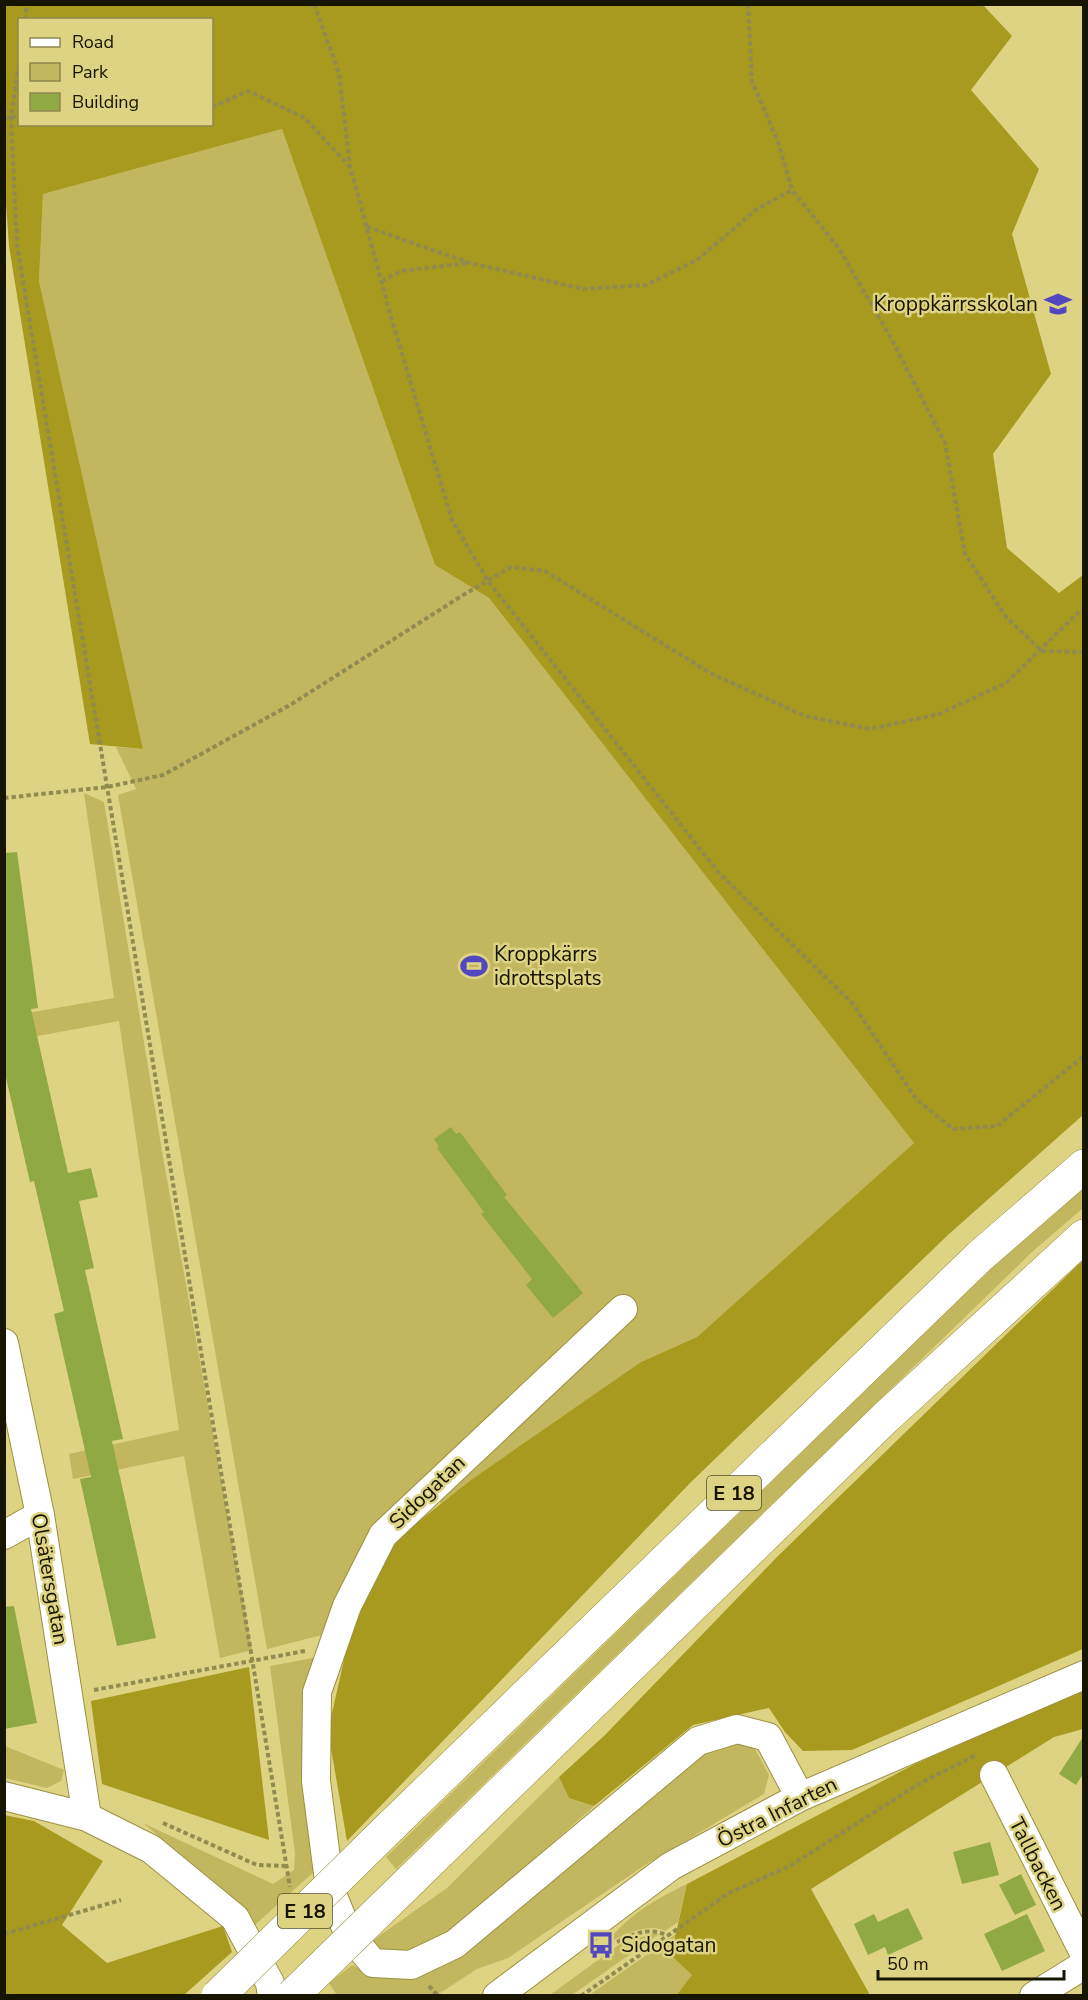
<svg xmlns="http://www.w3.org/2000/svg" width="1088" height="2000" viewBox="0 0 1088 2000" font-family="'Nunito Sans',sans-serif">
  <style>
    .green { fill: #c2b65e }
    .forest { fill: #a8991f; fill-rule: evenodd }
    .building { fill: #90a942 }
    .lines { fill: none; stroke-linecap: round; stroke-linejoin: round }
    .minor-casing { stroke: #9b9141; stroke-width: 30 }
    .highway-casing { stroke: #9b9141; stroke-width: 34 }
    .path { stroke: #928b51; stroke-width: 4; stroke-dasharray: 4.5 3; stroke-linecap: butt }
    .minor { stroke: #fff; stroke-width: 28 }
    .highway { stroke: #fff; stroke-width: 33 }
    .highway-bridge-casing { stroke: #9b9141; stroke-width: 34; stroke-linecap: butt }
    .highway-bridge { stroke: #fff; stroke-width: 33 }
    .labels { text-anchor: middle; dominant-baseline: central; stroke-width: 5; stroke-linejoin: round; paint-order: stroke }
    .shield { fill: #ddd383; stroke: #524d27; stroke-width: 1.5 }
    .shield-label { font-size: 20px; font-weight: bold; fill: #171400 }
    .poi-label { font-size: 21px; fill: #171400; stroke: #ddd383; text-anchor: start }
    .street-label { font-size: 21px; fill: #171400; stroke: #ddd383 }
  </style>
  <rect width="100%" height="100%" fill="#ddd383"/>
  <!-- green -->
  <path class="green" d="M282,129L435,565L489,598L914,1143L697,1337L641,1362L441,1504L425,1479L326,1634L267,1649L118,795L136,789L116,747L143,749L39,281L43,194Z
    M84,793L104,802L163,1157L252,1650L220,1658L184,1456L73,1479L69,1454L179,1430L119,1021L5,1042L4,1017L114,998Z
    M1083,1186V1208L1031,1253L396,1869L386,1857L970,1288Z
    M318,1657V1868L255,1925L218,1885L143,1823L273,1884L294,1870L295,1853L270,1666Z
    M735,1739L754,1747L769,1775L764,1794L645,1865L508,1958L477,1969L437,1995H337L329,1983L352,1965L378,1977L408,1974L692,1758Z
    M5,1746L64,1770L61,1781L47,1788L5,1778Z
    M559,1777L569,1798L594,1806L456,1929L425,1948L380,1952L372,1941L447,1888Z
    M687,1884L678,1922L665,1931C646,1922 623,1936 606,1944C626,1916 656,1899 687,1884Z
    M696,1920L860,1996H588Z
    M655,1933L659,1934L572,1995H550L620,1944Z"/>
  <!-- forest -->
  <path class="forest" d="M4,5H983L1012,36L971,90L1039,169L1012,234L1051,374L993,454L1007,548L1059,593L1083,575V1115L949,1234L691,1482L347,1841L328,1731L351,1629L390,1544L471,1480L641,1362L697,1337L914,1143L489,598L435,565L282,129L43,194L39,281L143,749L90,744L9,246L4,177ZM20,20H212V124H20Z
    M1083,1260V1649L852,1750L803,1751L785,1732L769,1708L693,1725L594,1806L569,1798L559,1777L605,1735L778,1556Z
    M249,1667L269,1840L102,1784L91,1701Z
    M1083,1690V1729L1054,1737L811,1889L870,1995H677L692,1975L671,1955L687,1884L915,1764Z
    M4,1815L34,1821L103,1861L62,1925L107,1963L223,1926L232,1952L184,1995H5Z"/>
  <!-- building -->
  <path class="building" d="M17,852L38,1008L31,1009L68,1173L91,1168L98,1197L79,1201L94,1268L85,1270L123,1439L112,1441L156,1638L117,1646L80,1479L91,1477L54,1314L64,1311L34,1181L30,1182L4,1069V853Z
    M451,1127L456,1134L460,1132L507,1195L504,1197L583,1293L553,1318L526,1285L532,1279L481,1214L484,1212L437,1148L439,1147L434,1139Z
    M14,1606L37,1723L4,1729V1607Z
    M1083,1737V1774L1076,1785L1059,1774Z
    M990,1842L999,1875L962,1884L953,1852Z
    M1021,1874L1036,1905L1015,1915L999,1885Z
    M908,1908L923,1939L888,1955L885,1947L868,1955L854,1924L874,1914L878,1922Z
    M1027,1914L1045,1951L1002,1971L984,1934Z"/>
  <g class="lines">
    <defs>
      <path id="minor" d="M623,1309L383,1535L347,1606L317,1692L316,1781L330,1889L348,1933L373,1963L411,1965L455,1944L698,1741L737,1729L768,1737L800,1797
        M4,1343L40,1515L87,1817
        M4,1535L40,1515
        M994,1775L1084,1953
        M4,1796L87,1817L151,1849L235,1918L270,1983L272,1996
        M497,1996L671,1866L800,1797L1084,1675
        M1034,1996L1084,1965"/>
      <path id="highway" d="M391,1826L980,1256L1084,1166
        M411,1880L885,1418L1084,1236"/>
    </defs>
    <!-- minor casing -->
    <use href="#minor" class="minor-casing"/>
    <!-- highway casing -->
    <use href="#highway" class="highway-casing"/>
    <!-- path -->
    <path class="path" d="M314,4L339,73L350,166L391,317L452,520L488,581L719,873L853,1004L916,1099L953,1129L997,1126L1084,1056
      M748,4L752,81L778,142L792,190L838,247L891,338L945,443L965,554L1006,617L1042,651L1084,652
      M25,20L27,4
      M20,57L11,117L17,245L290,1887
      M212,107L248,91L305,118L349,166
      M4,118L20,116
      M367,227L470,263L583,289L646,285L697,260L757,209L792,190
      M382,281L401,271L469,263
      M4,798L107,787L163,775L290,705L460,597L511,567L545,571L710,673L805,716L870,729L939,714L1006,683L1084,607
      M94,1690L305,1651
      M163,1823L257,1865L286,1866
      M4,1934L121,1900
      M617,1942C633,1934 649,1927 666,1935
      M429,1986L438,1996
      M581,1996L729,1893L790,1866L917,1785L976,1755"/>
    <!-- minor -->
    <use href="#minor" class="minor"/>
    <!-- highway -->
    <use href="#highway" class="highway"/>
    <defs>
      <path id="highway-bridge" d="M218,1996L391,1826
        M292,1996L411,1880"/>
    </defs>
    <!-- highway-bridge casing -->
    <use href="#highway-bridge" class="highway-bridge-casing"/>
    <!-- highway-bridge -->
    <use href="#highway-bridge" class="highway-bridge"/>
  </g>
  <!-- icons -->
  <defs>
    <symbol id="school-bare" viewBox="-9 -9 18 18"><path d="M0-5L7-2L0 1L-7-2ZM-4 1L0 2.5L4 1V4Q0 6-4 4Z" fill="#5347bf" stroke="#ddd383" stroke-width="2.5" paint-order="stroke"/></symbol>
    <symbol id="stadium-bare" viewBox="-9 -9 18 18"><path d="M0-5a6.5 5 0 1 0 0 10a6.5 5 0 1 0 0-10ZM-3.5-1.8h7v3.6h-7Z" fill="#5347bf" stroke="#ddd383" stroke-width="2.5" paint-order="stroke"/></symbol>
    <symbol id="bus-bare" viewBox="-9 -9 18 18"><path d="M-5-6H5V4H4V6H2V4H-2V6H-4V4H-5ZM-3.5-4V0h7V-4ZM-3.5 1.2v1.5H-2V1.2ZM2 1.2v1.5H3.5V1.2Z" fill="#5347bf" stroke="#ddd383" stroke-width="2.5" paint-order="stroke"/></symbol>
  </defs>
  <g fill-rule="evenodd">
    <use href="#school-bare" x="1039" y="285" width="38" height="38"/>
    <use href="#stadium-bare" x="455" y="947" width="38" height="38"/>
    <use href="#bus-bare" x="582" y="1926" width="38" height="38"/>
  </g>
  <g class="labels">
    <!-- shield labels -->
    <g class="shield">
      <rect x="707" y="1476" width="54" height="34" rx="4.5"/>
      <rect x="278" y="1894" width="54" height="34" rx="4.5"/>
    </g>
    <g class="shield-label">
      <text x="734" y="1493">E 18</text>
      <text x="305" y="1911">E 18</text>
    </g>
    <!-- poi labels -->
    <g class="poi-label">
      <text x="1038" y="304" text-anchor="end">Kroppkärrsskolan</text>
      <text x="494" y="954">Kroppkärrs<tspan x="494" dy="24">idrottsplats</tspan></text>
      <text x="621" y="1945">Sidogatan</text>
    </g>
    <!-- street labels -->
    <g class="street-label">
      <text transform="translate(427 1492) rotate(-44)">Sidogatan</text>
      <text transform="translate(50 1579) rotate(80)">Olsätersgatan</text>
      <text transform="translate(777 1812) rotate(-27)">Östra Infarten</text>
      <text transform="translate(1038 1864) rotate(63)">Tallbacken</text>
    </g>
  </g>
  <!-- border -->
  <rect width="1088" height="2000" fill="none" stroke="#171400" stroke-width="12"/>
  <!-- legend -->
  <rect x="18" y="18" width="195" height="108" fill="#ddd383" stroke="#8e874f" stroke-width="1.5"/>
  <rect x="30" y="38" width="30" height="9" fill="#ffffff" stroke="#8e874f" stroke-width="1.5"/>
  <text x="72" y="48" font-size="18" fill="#171400">Road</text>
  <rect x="30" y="63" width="30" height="18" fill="#c2b65e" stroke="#8e874f" stroke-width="1.5"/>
  <text x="72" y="78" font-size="18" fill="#171400">Park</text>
  <rect x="30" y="93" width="30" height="18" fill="#90a942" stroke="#8e874f" stroke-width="1.5"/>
  <text x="72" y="108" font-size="18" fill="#171400">Building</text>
  <!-- scale -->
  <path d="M878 1970v9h186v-9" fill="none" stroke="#171400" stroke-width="3"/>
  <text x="887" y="1970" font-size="18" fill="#171400" stroke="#ddd383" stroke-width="4.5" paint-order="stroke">50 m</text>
</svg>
